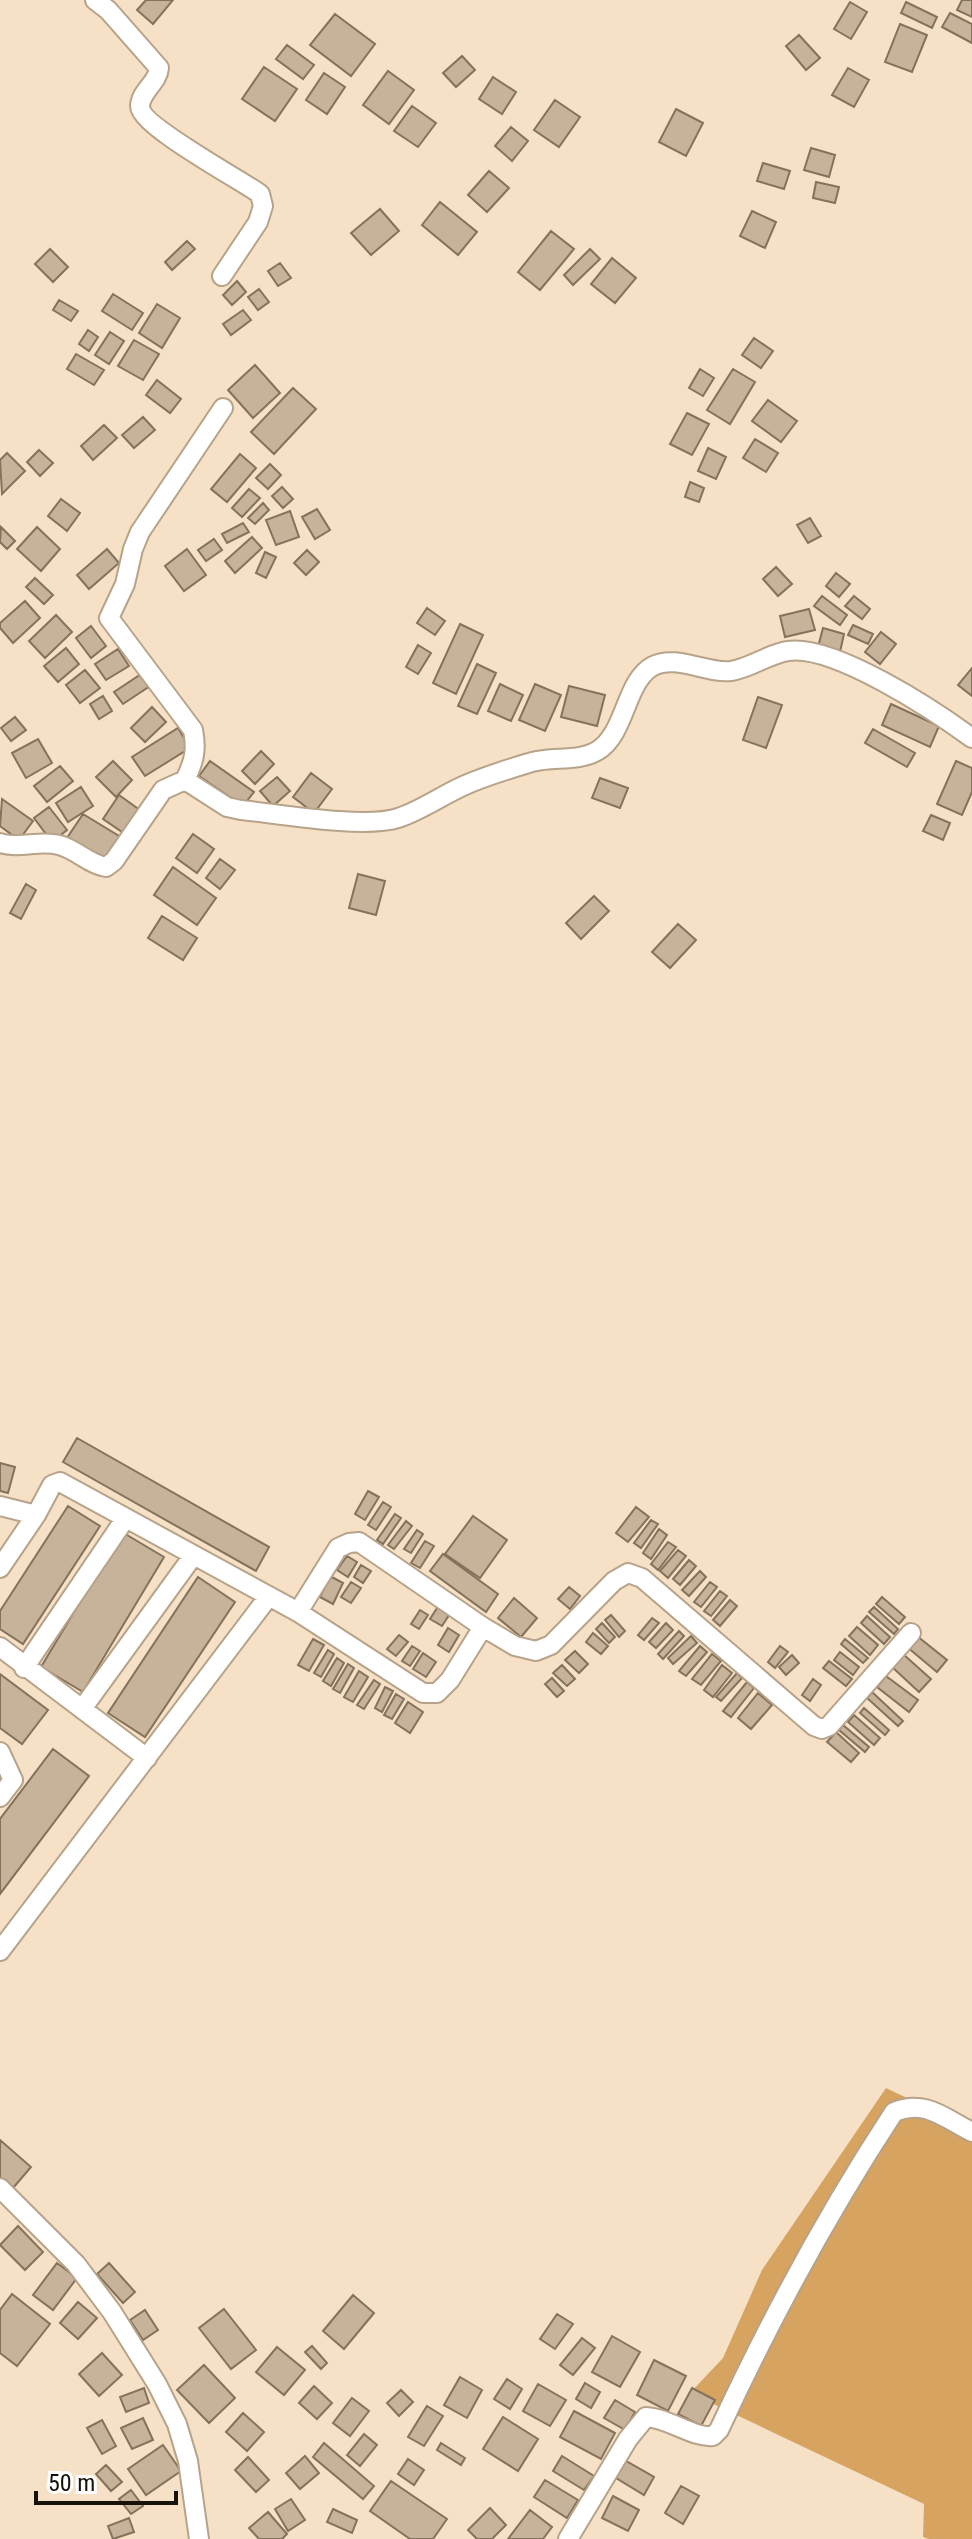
<svg xmlns="http://www.w3.org/2000/svg" width="972" height="2539" viewBox="0 0 972 2539" font-family="'Roboto Condensed',sans-serif">
  <style>
    .forest { fill: #d6a360 }
    .building { fill: #c7b29a; stroke: #85725b; stroke-width: 2 }
    .lines { fill: none; stroke-linecap: round; stroke-linejoin: round }
    .minor-casing { stroke: #b7a38a; stroke-width: 22 }
    .minor { stroke: #fff; stroke-width: 18 }
  </style>
  <rect width="100%" height="100%" fill="#f6e1c7"/>
  <!-- forest -->
  <path class="forest" d="M886,2088L972,2129V2539H929L923,2537L924,2504L690,2393L723,2358L762,2270Z"/>
  <!-- building -->
  <path class="building" d="M146,0H173L153,24L137,10Z
    M962,0H972V17L957,10Z
    M850,2L867,12L851,39L834,29Z
    M906,2L937,17L932,28L901,13Z
    M950,13L972,24V43L942,27Z
    M335,14L375,44L351,76L310,45Z
    M900,24L927,35L912,72L885,62Z
    M799,35L820,58L806,70L786,46Z
    M287,45L314,65L303,79L276,59Z
    M462,56L475,70L456,87L443,73Z
    M264,67L297,89L275,121L242,99Z
    M848,68L869,80L854,107L832,95Z
    M388,71L414,90L389,124L363,105Z
    M324,73L345,87L327,114L306,100Z
    M493,77L516,92L502,114L479,99Z
    M555,100L580,117L559,147L534,130Z
    M412,106L436,123L418,147L394,131Z
    M676,109L703,123L686,156L659,142Z
    M511,127L528,141L512,161L495,146Z
    M811,148L835,155L829,177L804,170Z
    M763,163L790,171L784,189L757,181Z
    M489,171L509,188L487,212L468,195Z
    M816,182L839,187L835,203L813,198Z
    M440,202L477,232L458,255L422,225Z
    M380,209L399,231L371,255L351,233Z
    M752,211L776,222L765,248L740,236Z
    M551,231L574,249L540,290L518,272Z
    M187,241L195,249L172,270L165,262Z
    M50,249L68,267L53,282L35,264Z
    M590,249L600,259L573,285L564,275Z
    M612,258L636,278L615,303L591,284Z
    M280,263L291,278L278,286L268,271Z
    M237,281L246,292L232,305L223,295Z
    M259,289L269,302L258,310L248,297Z
    M113,294L143,313L132,330L102,311Z
    M59,300L78,311L71,321L53,310Z
    M157,304L180,318L162,348L139,333Z
    M243,310L251,320L231,335L223,324Z
    M88,330L98,337L89,351L79,344Z
    M110,332L124,341L109,364L95,355Z
    M754,338L773,351L761,368L742,355Z
    M134,340L159,354L143,380L118,366Z
    M76,354L104,370L94,385L67,369Z
    M255,365L280,393L253,418L228,390Z
    M700,369L714,378L703,396L689,388Z
    M733,369L755,382L730,424L707,410Z
    M157,380L181,399L170,413L146,395Z
    M293,388L316,409L274,454L251,432Z
    M768,400L797,421L781,442L752,421Z
    M687,413L709,424L692,455L670,444Z
    M143,417L155,430L134,448L122,435Z
    M104,425L117,438L93,460L81,446Z
    M755,439L778,453L766,472L743,458Z
    M708,448L726,457L716,479L698,471Z
    M39,450L53,463L40,476L27,462Z
    M7,453L25,471L2,494L0,460Z
    M240,454L256,468L227,502L211,489Z
    M270,464L281,475L268,489L256,478Z
    M690,482L704,488L699,502L685,497Z
    M282,487L293,499L283,508L272,496Z
    M249,489L260,498L242,517L232,508Z
    M61,499L80,513L67,531L48,516Z
    M263,503L269,510L255,524L248,518Z
    M317,509L330,530L315,539L302,517Z
    M290,511L299,537L276,545L266,520Z
    M810,518L821,536L808,543L797,525Z
    M243,523L249,532L227,543L222,534Z
    M1,527L15,541L7,549L0,542Z
    M37,527L60,549L41,571L17,549Z
    M252,537L262,548L235,573L225,561Z
    M214,539L222,550L206,561L198,550Z
    M107,549L119,563L89,589L77,575Z
    M187,549L206,575L184,591L165,566Z
    M307,550L319,562L306,575L294,563Z
    M265,552L276,557L266,578L256,573Z
    M776,567L792,584L778,596L763,579Z
    M836,573L850,584L839,597L826,586Z
    M35,578L53,595L44,604L26,587Z
    M822,596L847,615L840,625L814,606Z
    M854,596L870,609L862,619L845,606Z
    M25,601L40,618L13,643L0,628V623Z
    M427,608L445,621L435,635L417,623Z
    M809,609L815,630L785,637L780,616Z
    M56,615L72,632L45,658L29,641Z
    M460,624L483,635L456,694L433,683Z
    M853,625L873,634L868,644L848,635Z
    M91,626L106,646L91,658L76,638Z
    M823,628L844,634L840,652L818,647Z
    M881,632L896,644L880,664L865,652Z
    M418,645L431,653L418,674L406,667Z
    M66,648L79,664L58,682L44,666Z
    M118,649L129,666L106,680L95,664Z
    M477,664L496,673L477,714L458,706Z
    M972,668V696L958,685Z
    M85,670L100,688L80,703L66,685Z
    M141,674L150,686L123,704L114,692Z
    M500,684L523,695L511,721L488,711Z
    M535,684L561,695L545,731L519,720Z
    M569,686L605,695L597,726L561,717Z
    M103,696L112,711L99,719L90,704Z
    M758,697L782,705L766,748L743,740Z
    M891,704L939,726L930,747L882,725Z
    M152,707L166,722L145,742L131,728Z
    M15,717L26,730L11,741L1,728Z
    M178,728L190,748L145,776L132,757Z
    M873,729L915,753L907,767L865,743Z
    M38,739L52,763L26,778L12,753Z
    M261,751L274,764L255,784L242,771Z
    M113,761L132,780L116,797L96,777Z
    M210,761L254,792L243,806L199,776Z
    M956,761L972,768V792L962,815L937,804Z
    M60,766L73,781L47,802L34,786Z
    M311,773L332,789L314,813L293,797Z
    M277,777L290,791L273,806L260,791Z
    M600,778L628,788L620,808L592,798Z
    M81,787L93,806L68,822L56,803Z
    M119,795L144,813L128,836L103,819Z
    M2,799L33,821L19,840L0,826Z
    M49,807L67,830L52,842L34,818Z
    M83,814L124,839L108,864L67,838Z
    M931,815L950,823L943,840L923,831Z
    M193,834L214,849L197,873L176,858Z
    M220,859L235,870L220,889L206,878Z
    M173,867L216,898L197,925L154,895Z
    M358,874L385,881L376,915L349,908Z
    M26,884L36,890L21,919L10,913Z
    M594,896L609,911L581,939L566,923Z
    M162,916L197,938L183,960L148,938Z
    M678,924L696,940L670,968L652,952Z
    M77,1438L269,1547L256,1571L63,1462Z
    M0,1463L15,1467L8,1493L0,1491Z
    M368,1491L379,1497L365,1520L355,1514Z
    M383,1502L391,1507L376,1530L368,1525Z
    M68,1506L100,1526L23,1644L0,1629V1611Z
    M636,1507L649,1517L628,1542L616,1533Z
    M395,1514L401,1518L383,1544L377,1540Z
    M473,1516L507,1540L480,1578L445,1554Z
    M651,1520L658,1524L641,1548L634,1543Z
    M406,1521L412,1526L394,1549L388,1545Z
    M659,1529L667,1535L651,1559L643,1553Z
    M417,1530L423,1534L411,1553L404,1549Z
    M122,1532L164,1557L83,1692L41,1667Z
    M425,1541L434,1546L420,1568L411,1563Z
    M668,1542L676,1547L658,1570L651,1564Z
    M678,1550L686,1556L668,1578L660,1571Z
    M443,1554L498,1594L486,1612L430,1571Z
    M347,1556L357,1562L348,1577L337,1570Z
    M689,1560L696,1566L680,1585L673,1579Z
    M361,1565L371,1571L363,1583L354,1577Z
    M700,1571L706,1577L689,1596L682,1590Z
    M330,1576L343,1583L333,1604L320,1597Z
    M198,1577L235,1602L145,1737L108,1713Z
    M351,1582L361,1588L351,1603L341,1597Z
    M710,1582L717,1587L701,1607L694,1602Z
    M569,1587L580,1596L570,1609L558,1599Z
    M720,1591L727,1596L711,1616L704,1611Z
    M882,1597L905,1617L899,1624L876,1604Z
    M514,1598L537,1618L521,1637L498,1618Z
    M730,1600L737,1606L720,1626L713,1620Z
    M439,1605L451,1612L442,1626L430,1619Z
    M874,1607L898,1629L894,1634L869,1612Z
    M420,1610L428,1615L419,1629L411,1624Z
    M611,1615L625,1631L619,1637L605,1620Z
    M867,1616L890,1637L884,1644L861,1623Z
    M652,1618L659,1623L644,1640L638,1635Z
    M602,1623L615,1637L609,1643L596,1629Z
    M666,1623L673,1630L656,1648L649,1642Z
    M857,1627L878,1645L870,1655L849,1636Z
    M448,1628L459,1635L449,1652L438,1645Z
    M679,1631L684,1636L663,1659L658,1654Z
    M593,1633L608,1646L601,1654L586,1642Z
    M399,1635L408,1642L396,1656L387,1649Z
    M691,1636L697,1643L673,1664L668,1658Z
    M917,1636L947,1660L937,1672L907,1647Z
    M313,1639L324,1645L309,1671L298,1665Z
    M845,1639L868,1658L863,1663L841,1644Z
    M412,1646L420,1651L410,1666L402,1661Z
    M700,1646L707,1652L686,1676L679,1671Z
    M780,1646L788,1652L775,1668L768,1662Z
    M328,1650L334,1654L321,1677L314,1673Z
    M575,1651L588,1664L579,1673L565,1660Z
    M840,1652L859,1667L853,1675L834,1660Z
    M423,1653L436,1662L426,1677L413,1669Z
    M712,1654L721,1661L701,1685L692,1679Z
    M903,1654L931,1679L919,1692L892,1667Z
    M792,1655L799,1663L786,1675L779,1667Z
    M337,1658L344,1663L331,1686L323,1681Z
    M829,1661L852,1679L846,1686L823,1668Z
    M348,1664L354,1668L340,1693L333,1689Z
    M562,1665L575,1679L567,1686L553,1673Z
    M722,1665L732,1673L713,1697L704,1690Z
    M359,1671L368,1677L353,1702L344,1697Z
    M737,1673L742,1678L721,1701L716,1697Z
    M0,1674L48,1710L22,1744L0,1728Z
    M886,1676L918,1700L909,1712L877,1687Z
    M552,1678L564,1691L557,1697L545,1684Z
    M813,1679L821,1685L810,1701L802,1695Z
    M374,1680L380,1684L364,1709L357,1705Z
    M747,1682L754,1688L731,1717L723,1711Z
    M385,1687L393,1691L382,1712L375,1708Z
    M872,1692L903,1721L898,1726L867,1698Z
    M758,1693L772,1705L751,1729L738,1718Z
    M396,1694L404,1699L392,1719L384,1715Z
    M408,1702L423,1712L410,1733L395,1723Z
    M864,1708L889,1730L885,1735L860,1713Z
    M854,1715L880,1738L874,1745L848,1722Z
    M843,1725L869,1747L865,1752L839,1730Z
    M836,1732L859,1753L851,1762L827,1742Z
    M53,1749L89,1776L0,1894V1819Z
    M0,2140L31,2167L13,2188L0,2177Z
    M18,2226L43,2252L25,2270L0,2245Z
    M57,2263L77,2278L53,2310L33,2295Z
    M109,2263L135,2292L123,2303L97,2274Z
    M12,2294L50,2324L17,2366L0,2353V2310Z
    M353,2295L374,2313L344,2349L323,2331Z
    M78,2302L97,2318L78,2339L60,2323Z
    M224,2309L256,2350L231,2369L199,2328Z
    M145,2310L158,2330L143,2340L130,2320Z
    M557,2314L573,2324L555,2349L540,2339Z
    M612,2336L640,2352L620,2387L592,2372Z
    M582,2338L595,2348L573,2375L560,2365Z
    M312,2346L327,2363L321,2369L305,2352Z
    M277,2347L305,2370L284,2395L256,2372Z
    M102,2353L122,2375L99,2396L79,2374Z
    M654,2360L686,2376L668,2411L637,2395Z
    M204,2365L235,2398L209,2423L177,2390Z
    M460,2377L482,2390L467,2418L444,2405Z
    M507,2379L522,2389L510,2409L494,2399Z
    M585,2383L600,2392L591,2408L576,2399Z
    M538,2384L566,2400L550,2426L523,2411Z
    M314,2386L332,2403L317,2419L299,2403Z
    M144,2388L149,2403L126,2412L120,2397Z
    M692,2388L715,2400L701,2426L678,2414Z
    M401,2390L413,2402L399,2416L387,2403Z
    M352,2398L369,2411L350,2436L333,2423Z
    M615,2400L635,2412L625,2430L604,2418Z
    M427,2406L443,2416L424,2446L408,2437Z
    M574,2411L615,2433L601,2459L560,2437Z
    M243,2413L264,2432L247,2451L226,2432Z
    M503,2417L538,2439L518,2471L483,2449Z
    M143,2418L153,2440L132,2449L121,2428Z
    M102,2420L116,2446L102,2454L87,2428Z
    M364,2434L377,2445L360,2466L347,2455Z
    M324,2443L374,2486L363,2499L313,2457Z
    M441,2443L465,2458L461,2465L437,2450Z
    M163,2445L181,2471L146,2495L128,2469Z
    M305,2456L319,2473L300,2489L286,2473Z
    M562,2456L594,2476L584,2490L553,2471Z
    M248,2457L269,2480L256,2492L235,2470Z
    M621,2458L654,2477L644,2495L611,2475Z
    M408,2459L424,2470L414,2485L398,2474Z
    M106,2465L122,2482L111,2491L96,2474Z
    M545,2480L578,2500L567,2518L534,2497Z
    M391,2481L447,2519L433,2539H410L370,2511Z
    M681,2486L699,2496L683,2524L665,2513Z
    M131,2490L143,2506L131,2514L119,2499Z
    M613,2496L639,2510L628,2531L602,2518Z
    M291,2499L305,2520L288,2531L275,2509Z
    M490,2508L506,2525L492,2539H477L468,2530Z
    M333,2509L357,2520L352,2533L327,2522Z
    M530,2510L552,2527L543,2539H508Z
    M268,2512L287,2534L282,2539H259L249,2528Z
    M129,2518L134,2532L113,2539L108,2526Z"/>
  <g class="lines">
    <defs>
      <path id="minor" d="M95,0L108,10L159,68C158,83 141,90 140,106C140,126 241,180 260,194L263,206L258,222L222,276
        M185,780C194,762 197,750 193,730L109,618L125,584L133,549L140,532L223,408
        M0,843C20,849 39,840 59,845C76,849 88,864 106,867L114,861L163,790L185,780L227,807L241,810C279,814 365,829 398,818C420,811 441,796 463,786C485,776 509,769 532,762C552,756 578,762 597,751C626,734 625,681 653,666C676,654 707,674 731,671C751,668 768,654 788,651C834,644 935,711 972,738
        M0,1506L36,1515
        M0,1568L36,1515L52,1485L60,1482L298,1612L423,1693H437L450,1680L483,1627
        M298,1612L338,1548L349,1543L359,1542L483,1627L515,1646L536,1651L551,1645L614,1581L628,1573L642,1578L814,1726L822,1729L829,1726L911,1633
        M0,1647L147,1758
        M24,1668L125,1519
        M82,1709L193,1556
        M0,1752L13,1780L0,1797
        M0,1951L269,1596
        M0,2188L76,2264L112,2312L157,2384L177,2424L188,2461L199,2539
        M568,2539L628,2439L646,2417C669,2418 692,2438 713,2436L719,2430C770,2320 827,2214 894,2112C925,2099 944,2118 972,2132"/>
    </defs>
    <!-- minor casing -->
    <use href="#minor" class="minor-casing"/>
    <!-- minor -->
    <use href="#minor" class="minor"/>
  </g>
  <!-- scale -->
  <path d="M36 2491v12h140v-12" fill="none" stroke="#181108" stroke-width="4"/>
  <text x="48" y="2491" font-size="24" fill="#181108" stroke="#ffffff" stroke-width="6" paint-order="stroke">50 m</text>
</svg>
